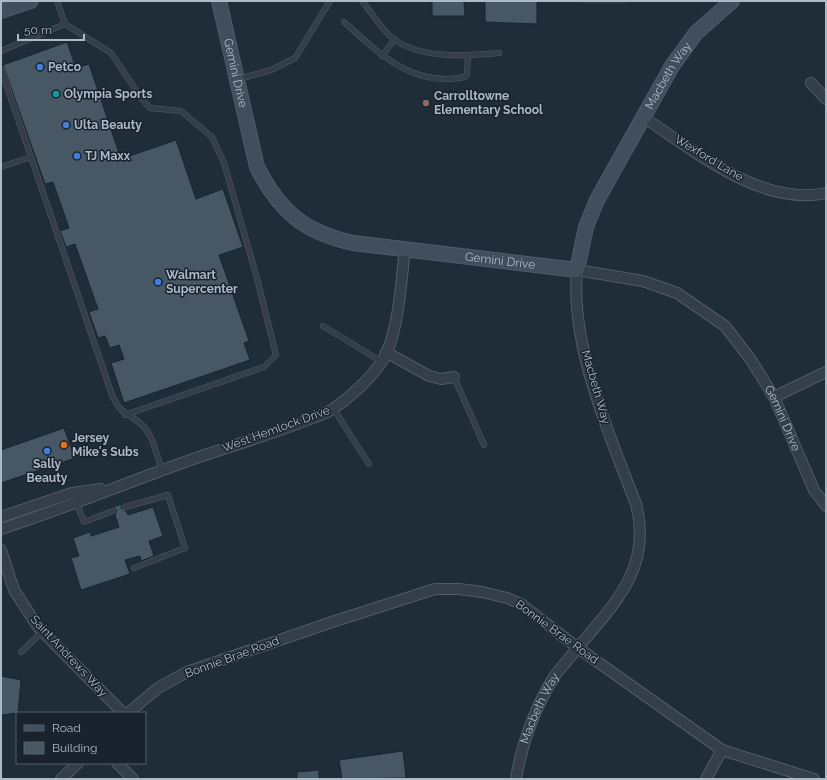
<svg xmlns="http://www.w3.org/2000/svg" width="827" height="780" viewBox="0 0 827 780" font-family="Raleway,sans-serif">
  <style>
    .green { fill: #213939 }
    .building { fill: #475764; stroke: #1b252f }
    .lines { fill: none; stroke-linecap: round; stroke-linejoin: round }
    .lane-casing { stroke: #505c66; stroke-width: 6 }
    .street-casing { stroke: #505c66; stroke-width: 12 }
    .secondary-casing { stroke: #505c66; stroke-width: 16 }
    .lane { stroke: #333e48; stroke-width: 5 }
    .street { stroke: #333e48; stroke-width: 10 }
    .secondary { stroke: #414e5b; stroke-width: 14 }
    .shop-dot { fill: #3f7fe0; stroke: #19232d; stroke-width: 1.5 }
    .culture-dot { fill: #0f9aa8; stroke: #19232d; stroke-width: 1.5 }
    .education-dot { fill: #8d6e63; stroke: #19232d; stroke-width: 1.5 }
    .food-dot { fill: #e8710a; stroke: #19232d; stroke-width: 1.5 }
    .labels { text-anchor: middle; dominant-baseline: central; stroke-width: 3; stroke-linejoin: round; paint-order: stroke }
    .poi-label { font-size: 12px; font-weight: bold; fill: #adb9c5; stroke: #19232d; text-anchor: start }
    .street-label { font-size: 12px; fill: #adb9c5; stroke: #19232d }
  </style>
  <rect width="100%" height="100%" fill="#1f2d38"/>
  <!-- green -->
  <path class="green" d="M582,1H627V4H582Z"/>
  <!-- building -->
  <path class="building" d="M432,1H464L465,16H432Z
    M485,1H537V24L485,22Z
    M67,42L76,68L89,64L121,159L176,140L196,199L223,189L243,247L219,255L249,341L244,343L250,360L124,403L111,363L124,359L119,345L110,348L105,336L98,338L89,312L98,309L75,244L66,247L60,231L69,228L53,182L45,184L3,65Z
    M64,428L75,458L1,483V450Z
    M122,504L121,508L126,511L128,515L153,507L163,536L149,541L154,556L141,561L140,556L125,560L130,574L81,590L71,558L79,556L73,538L90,532L91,536L119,527L115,515L117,510L113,507Z
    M1,676L21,680L18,713L1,715Z
    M403,751L406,778L342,779L339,760Z
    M319,770V779H297V772Z"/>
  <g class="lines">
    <defs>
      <path id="lane" d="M362,1C371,12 379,25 389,35C415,60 466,56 499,53
        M344,22C380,54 412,88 465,77L467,74L468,56
        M65,24L111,53L141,98L150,108L181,111L212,137L224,163L258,282L276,355L264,367L125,415
        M1,51L65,24L57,1
        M382,56L395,39
        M1,69L112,395C122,417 127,411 142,425C153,435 157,456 162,470
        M239,79L271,70L295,58L330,1
        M1,167L31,157
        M323,326L382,362
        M454,377L484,445
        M333,408L369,464
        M76,501L84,522L113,511
        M125,507L168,495L185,548L134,568
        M21,652L43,631"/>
      <g id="street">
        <path d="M811,83L826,99"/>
        <path d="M643,117C695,151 761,207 826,193"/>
        <path d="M386,352L429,376L441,379L454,377"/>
        <path d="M774,397L826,372"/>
        <path d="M1,517L72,493L101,489"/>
        <path d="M1,529C69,507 135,479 202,456C234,445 266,436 297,424C309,419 322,416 333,409C350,397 369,380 381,363C399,336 401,281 405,248"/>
        <path d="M1,550L14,590L38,627L123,713"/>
        <path d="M128,713L158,688L187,672L332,622L435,589H459L482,592L507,598L521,604L578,648L722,750L814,779"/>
        <path d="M117,763L133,779"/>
        <path d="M61,779L78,763"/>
        <path id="s1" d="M516,779C522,743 535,708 554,677C560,668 568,660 575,651C613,605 653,569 636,504C609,434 570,345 577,270L643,281L677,293L725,326L751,360L774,397L814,490L826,506"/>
        <path d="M706,779L722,750"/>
      </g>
      <g id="secondary">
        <path id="s2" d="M219,1L257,167C280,212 304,232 353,243L577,270L586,227L597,200L672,66L696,33L732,1"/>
        <path d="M1,11L31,1"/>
      </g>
    </defs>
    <!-- lane casing -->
    <use href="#lane" class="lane-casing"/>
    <!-- street casing -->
    <use href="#street" class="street-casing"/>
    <!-- secondary casing -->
    <use href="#secondary" class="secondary-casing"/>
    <!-- lane -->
    <use href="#lane" class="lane"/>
    <!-- street -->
    <use href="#street" class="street"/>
    <!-- secondary -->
    <use href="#secondary" class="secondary"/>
  </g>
  <!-- markers -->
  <g class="shop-dot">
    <circle cx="40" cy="67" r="4"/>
    <circle cx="66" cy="125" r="4"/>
    <circle cx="77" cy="156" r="4"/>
    <circle cx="158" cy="282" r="4"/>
    <circle cx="47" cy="451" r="4"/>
  </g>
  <circle class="culture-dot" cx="56" cy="94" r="4"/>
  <circle class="education-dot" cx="426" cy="103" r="4"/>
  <circle class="food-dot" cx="64" cy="445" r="4"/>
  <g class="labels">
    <!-- poi labels -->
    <g class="poi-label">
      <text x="48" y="67">Petco</text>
      <text x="64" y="94">Olympia Sports</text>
      <text x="434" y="96">Carrolltowne<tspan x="434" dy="14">Elementary School</tspan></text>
      <text x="74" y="125">Ulta Beauty</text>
      <text x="85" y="156">TJ Maxx</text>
      <text x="166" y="275">Walmart<tspan x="166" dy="14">Supercenter</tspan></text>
      <text x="72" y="438">Jersey<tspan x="72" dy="14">Mike's Subs</tspan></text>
      <text x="47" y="464" text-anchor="middle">Sally<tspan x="47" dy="14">Beauty</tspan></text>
    </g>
    <!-- street labels -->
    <g class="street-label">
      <text stroke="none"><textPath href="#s2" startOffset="74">Gemini Drive</textPath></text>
      <text stroke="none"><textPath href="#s2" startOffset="740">Macbeth Way</textPath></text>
      <text transform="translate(709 158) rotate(31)">Wexford Lane</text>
      <text stroke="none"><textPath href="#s2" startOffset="446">Gemini Drive</textPath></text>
      <text transform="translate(596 387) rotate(74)">Macbeth Way</text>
      <text stroke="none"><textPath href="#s1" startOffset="824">Gemini Drive</textPath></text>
      <text transform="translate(276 429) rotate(-20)">West Hemlock Drive</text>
      <text transform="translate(557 632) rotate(36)">Bonnie Brae Road</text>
      <text transform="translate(69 656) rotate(47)">Saint Andrews Way</text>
      <text transform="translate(232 657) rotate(-20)">Bonnie Brae Road</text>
      <text stroke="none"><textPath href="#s1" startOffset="75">Macbeth Way</textPath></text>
    </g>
  </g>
  <!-- border -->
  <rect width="827" height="780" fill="none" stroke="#adb9c5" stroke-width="4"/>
  <!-- legend -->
  <rect x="16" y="712" width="130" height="52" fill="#19232d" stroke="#545f6a"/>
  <rect x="24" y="725" width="20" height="6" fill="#414e5b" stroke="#545f6a"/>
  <text x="52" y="732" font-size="12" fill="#adb9c5">Road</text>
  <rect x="24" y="742" width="20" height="12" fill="#475764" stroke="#545f6a"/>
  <text x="52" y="752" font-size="12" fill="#adb9c5">Building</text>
  <!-- scale -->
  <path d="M18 34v6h66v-6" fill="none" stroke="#adb9c5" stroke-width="2"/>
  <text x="24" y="34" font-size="12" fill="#adb9c5" stroke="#19232d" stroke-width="3" paint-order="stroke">50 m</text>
</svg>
